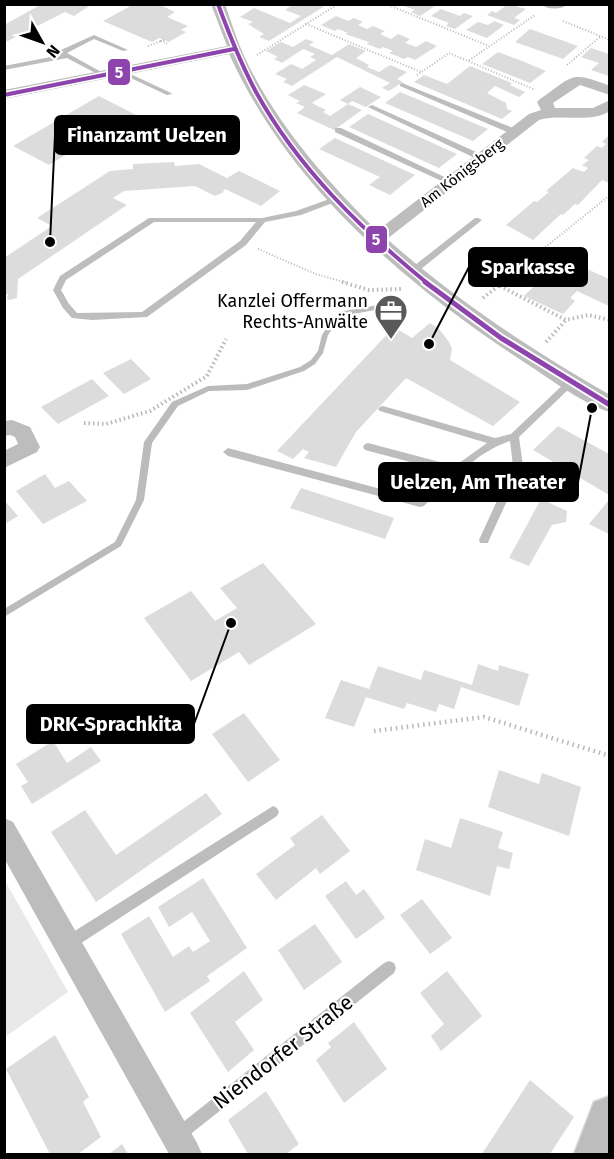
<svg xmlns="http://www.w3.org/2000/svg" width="614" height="1159" viewBox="0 0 614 1159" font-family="'Fira Sans',sans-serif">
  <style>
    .green { fill: #e9e9e9 }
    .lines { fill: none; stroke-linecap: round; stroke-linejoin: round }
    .stream { fill: #bbb; fill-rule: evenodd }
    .building { fill: #dcdcdc }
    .primary-casing { stroke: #dbdbdb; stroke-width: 3 }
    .path-far2 { stroke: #b8b8b8; stroke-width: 2; stroke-dasharray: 1 2; stroke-linecap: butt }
    .path-far1 { stroke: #b8b8b8; stroke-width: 4; stroke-dasharray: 1.5 3; stroke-linecap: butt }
    .path { stroke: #b8b8b8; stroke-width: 4.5; stroke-dasharray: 1.5 4; stroke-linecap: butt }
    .service { fill: #bdbdbd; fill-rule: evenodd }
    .minor { fill: #bdbdbd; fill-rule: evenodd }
    .primary { fill: #bdbdbd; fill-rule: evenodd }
    .bus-1-far1-casing { stroke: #fff; stroke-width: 7 }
    .bus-1-casing { stroke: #fff; stroke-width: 9 }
    .bus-1-far1 { stroke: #8e44ad; stroke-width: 4 }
    .bus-1 { stroke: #8e44ad; stroke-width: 5 }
    .labels { text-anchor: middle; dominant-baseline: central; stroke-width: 4.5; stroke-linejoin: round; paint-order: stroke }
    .far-street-label { font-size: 15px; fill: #000; stroke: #fff }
    .poi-label { font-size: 18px; fill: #000; stroke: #fff; text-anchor: end }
    .near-street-label { font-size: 21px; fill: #000; stroke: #fff }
    .leader { fill: none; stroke: #000; stroke-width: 2 }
    .callout-dot { fill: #000; stroke: #fff; stroke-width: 2 }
    .callout { fill: #000; stroke: #000; stroke-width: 2 }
    .callout-label { font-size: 20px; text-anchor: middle; font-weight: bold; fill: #fff }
    .line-badge { stroke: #fff; stroke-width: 2 }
    .badge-label { font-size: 16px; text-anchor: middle; font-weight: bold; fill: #fff }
  </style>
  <rect width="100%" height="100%" fill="#fff"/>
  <!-- green -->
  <path class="green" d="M4,879L68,992L5,1037H4Z"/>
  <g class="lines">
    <!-- stream -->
    <path class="stream" d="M378,305L381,307L380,309L348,315L335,325L328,335L323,353L315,364L304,371L247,390L209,391L178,406L152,443L144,500L121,546L4,617V609L115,542L136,500L144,442L172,402L208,386L247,384L300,367L311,360L318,351L322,335L331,321L344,311Z"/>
  </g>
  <!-- building -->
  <path class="building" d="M42,4H92L74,16L65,12L4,43V25Z
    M134,4H158L175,12L167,17L188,26L181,30L186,32L169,42L159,38L152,42L103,21Z
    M294,4H328L269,41L259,37L264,34L248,24L253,22L240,17L254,8L290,23L301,16L285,10Z
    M438,4L420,16L411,12L415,10L401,5Z
    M508,4L526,9L514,18L520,20L514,25L487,15L492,11L496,13Z
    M441,9L460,16L464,13L473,16L455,29L446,26L449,23L431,16Z
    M336,16L348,21L354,18L363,22L358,25L367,29L373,26L385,31L380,34L391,39L398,34L410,39L405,43L416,47L426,41L437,46L415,60L408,57L404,59L389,53L393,51L383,47L380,49L367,44L369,42L345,34L348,33L338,29L335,31L321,25Z
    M494,21L504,25L487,38L466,30L478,22L488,25Z
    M530,29L578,46L563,59L515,42Z
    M306,39L314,42L309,45L332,55L349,44L366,51L356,58L369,65L367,67L379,72L390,65L407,72L397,79L403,82L389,91L382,88L390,83L337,57L292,86L283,82L287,79L275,74L291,64L302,69L316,60L310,57L315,54L303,49L282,63L274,59L278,57L266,51L281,42L293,47Z
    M591,48L609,54V76L591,70L599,63L581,57Z
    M498,52L522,61L546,71L530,83L482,64Z
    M470,66L512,83L510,85L525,92L519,97L495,86L487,93L506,103L507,109L512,111L502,119L414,82L424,75L447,84Z
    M304,85L326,94L312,103L326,110L323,112L330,116L348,104L362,110L334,130L297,113L305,107L296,103L300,101L288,95Z
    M360,87L381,97L366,107L352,101L348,104L340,100Z
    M400,92L488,129L473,141L385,103Z
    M99,96L138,116L115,130L111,128L49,165L13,146Z
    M368,114L457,154L439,168L349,127Z
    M609,135V183L602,180L578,205L575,204L563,215L561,214L533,240L506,225L534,201L537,202L549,192L546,191L573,168L584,172L588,168L582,165L589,160L584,158L597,146L602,148L606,144L602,142Z
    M335,138L415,175L390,195L369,185L380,177L319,149Z
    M174,162L175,166L199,164L227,178L239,171L280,191L261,206L225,189L222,193L215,196L195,186L124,191L113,198L127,205L18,279L17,298L10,300L7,299L8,294H4V258L52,226L37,218L110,171L133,169V164Z
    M563,258L609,279V306L577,291L570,298L575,301L563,314L524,296Z
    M430,323L439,329L449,342L452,349L450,360L520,402L493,426L406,378L356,432L336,467L304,458L309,452L303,449L293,459L277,451L394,327L412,338Z
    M131,359L151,379L124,394L103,373Z
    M92,379L109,396L58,424L41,407Z
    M558,426L609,454V495L533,450Z
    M45,474L55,488L69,481L87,501L43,524L16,491Z
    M301,488L394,518L385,539L290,508Z
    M541,499L567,511L566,522L552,525L529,566L509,558Z
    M609,500V534L589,524Z
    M5,501L18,516L5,524Z
    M263,563L316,624L249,665L239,652L191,681L144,618L191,591L215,621L237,608L220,588Z
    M478,664L498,671L499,665L529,674L519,706L461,687L454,709L439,704L436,712L407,703L404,709L366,697L354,727L325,718L341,680L369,689L378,666L421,680L424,670L472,685Z
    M244,713L280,760L248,782L212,734Z
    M53,741L67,763L91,747L101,761L32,804L21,786L28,782L16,764Z
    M499,770L539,784L542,773L581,787L569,836L488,807Z
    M206,793L222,814L96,902L51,832L85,810L116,855Z
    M322,815L350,851L320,874L316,868L276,900L256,874L295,845L290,838Z
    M460,818L503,832L498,848L513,853L509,869L497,866L490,896L416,870L425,839L451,848Z
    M203,878L247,948L207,976L210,981L165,1012L121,934L149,916L173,957L189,946L193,952L210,941L192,912L169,927L158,907Z
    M346,881L356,895L364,889L385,918L356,939L325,896Z
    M422,899L452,938L430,954L400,915Z
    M315,924L342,962L304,990L278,950Z
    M244,971L263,1000L235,1022L254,1050L228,1072L190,1013Z
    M447,971L482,1016L441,1051L431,1036L444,1024L420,993Z
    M354,1022L387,1069L344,1103L316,1060L331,1047L328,1043Z
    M55,1035L89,1097L83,1102L101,1137L78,1154H50L6,1069Z
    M530,1080L574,1117L550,1154H482Z
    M266,1091L299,1144L286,1154H248L228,1120Z
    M122,1144L128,1154H109Z"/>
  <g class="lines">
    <defs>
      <path id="primary" d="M610,1096V1154H574L594,1102Z"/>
    </defs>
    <!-- primary casing -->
    <use href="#primary" class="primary-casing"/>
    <!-- path-far2 -->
    <path class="path-far2" d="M386,4L489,46
      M563,21L610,40
      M306,24L421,72
      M164,40L161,41L168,44
      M148,46L161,41
      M257,55L338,4
      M567,65L601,36
      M417,75L449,53L468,61
      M533,89L468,61L535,15
      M258,249L316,274L347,283
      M501,283L610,195"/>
    <!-- path-far1 -->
    <path class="path-far1" d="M342,282L369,290L402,289
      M500,286L566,320L588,315L610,320
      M483,298L503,282
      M546,342L566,320
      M84,423L106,424L150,411L207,376L226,339"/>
    <!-- path -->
    <path class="path" d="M374,731L484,717L610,756"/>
    <!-- service -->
    <path class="service" d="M20,33H24L61,50L94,35L128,50L123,51L94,39L67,53L105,74L106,75L103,77L67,58L4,70V66L61,55L20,35Z
      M122,70L171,93L172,94L167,95L120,73V71Z
      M402,83L518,130L519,132L512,134L400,86V84Z
      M372,105L485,156L486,158L479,160L370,108L368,107Z
      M335,128H341L455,182L448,184L335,132Z
      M335,197L339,199L338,201L301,215L265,222L246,245L147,317L92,320L72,318L63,308L53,290L60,276L149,218H262L296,211ZM154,222H256L240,241L142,312L77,313L69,304L61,290L66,280Z
      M475,218H478L482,220L416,273H410V269Z
      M571,379L576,382L574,384L519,437L523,466L489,540L488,543H480L479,540L513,466L510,441C478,451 448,483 424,506L420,507L228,456L223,452L228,448L418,499L448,472L365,450L363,447L365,444L368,443L455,466L487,443L380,411L378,409L380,407L383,406L495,438L511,434L568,380Z
      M273,806L277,808L279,812L277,816L72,949L67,951L62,949L60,944L62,939Z
      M389,961L394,963L396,968L394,973L183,1140L178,1142L173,1140L171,1135L173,1130L384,963Z"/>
    <!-- minor -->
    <path class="minor" d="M211,4H225C231,22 237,40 244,56C276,124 325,179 377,231L529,114L541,110L537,102L540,99C574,76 569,70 610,86V95L580,85L553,103L555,108H593L610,100V111C589,124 562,113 539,120L387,239C456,300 530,349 610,395V412C585,405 550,379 527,364C407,286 290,187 229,54L4,99V90L227,46Z
      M541,4H568C562,10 547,10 541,4Z
      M12,420L30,427L40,447L37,452L4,468V451L18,444L15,437L10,435L4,436V421Z
      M4,818L13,822L197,1143L202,1154H169L4,858Z"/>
    <!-- primary -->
    <use href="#primary" class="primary"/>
    <defs>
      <path id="bus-1-far1" d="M218,4C229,34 241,64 256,92C298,168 361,229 427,283
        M4,95L234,49"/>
      <path id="bus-1" d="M425,282L501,338L610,405"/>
    </defs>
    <!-- bus-1-far1 casing -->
    <use href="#bus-1-far1" class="bus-1-far1-casing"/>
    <!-- bus-1 casing -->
    <use href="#bus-1" class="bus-1-casing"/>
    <!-- bus-1-far1 -->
    <use href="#bus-1-far1" class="bus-1-far1"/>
    <!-- bus-1 -->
    <use href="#bus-1" class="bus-1"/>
  </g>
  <!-- icons -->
  <defs>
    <symbol id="office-pin" viewBox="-11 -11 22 30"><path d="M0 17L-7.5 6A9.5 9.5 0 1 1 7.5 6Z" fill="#595959" stroke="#fff"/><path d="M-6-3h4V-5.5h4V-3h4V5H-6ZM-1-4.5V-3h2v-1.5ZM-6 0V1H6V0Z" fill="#fff"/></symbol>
  </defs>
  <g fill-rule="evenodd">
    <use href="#office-pin" x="372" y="292" width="38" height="52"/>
  </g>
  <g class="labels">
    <!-- far-street labels -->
    <g class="far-street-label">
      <text transform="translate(462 173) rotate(-38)">Am Königsberg</text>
    </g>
    <!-- poi labels -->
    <g class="poi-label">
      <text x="368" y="301">Kanzlei Offermann<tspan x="368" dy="21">Rechts-Anwälte</tspan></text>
    </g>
    <!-- near-street labels -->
    <g class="near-street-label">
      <text transform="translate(283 1052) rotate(-38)">Niendorfer Straße</text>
    </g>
  </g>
  <!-- callouts -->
  <path class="leader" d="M50 242L55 135M429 344L469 267M592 408L578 482M231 623L194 724"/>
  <g class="callout-dot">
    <circle cx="50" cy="242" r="6"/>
    <circle cx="429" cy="344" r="6"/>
    <circle cx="592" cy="408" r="6"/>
    <circle cx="231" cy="623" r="6"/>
  </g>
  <g class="callout">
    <rect x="55" y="116" width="184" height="38" rx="6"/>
    <rect x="469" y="248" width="118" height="38" rx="6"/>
    <rect x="379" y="463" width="199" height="38" rx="6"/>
    <rect x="27" y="705" width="167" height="38" rx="6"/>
  </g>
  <g class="callout-label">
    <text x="147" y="142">Finanzamt Uelzen</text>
    <text x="528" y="274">Sparkasse</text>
    <text x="478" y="489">Uelzen, Am Theater</text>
    <text x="111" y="731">DRK-Sprachkita</text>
  </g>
  <g class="line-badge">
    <rect x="107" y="58" width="24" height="28" rx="6" fill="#8e44ad"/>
    <rect x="365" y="225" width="23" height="29" rx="6" fill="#8e44ad"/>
  </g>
  <g class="badge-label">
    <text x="119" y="78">5</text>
    <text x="376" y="245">5</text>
  </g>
  <!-- border -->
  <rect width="614" height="1159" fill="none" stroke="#000000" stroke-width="12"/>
  <!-- north arrow -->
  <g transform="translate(42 42) rotate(130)" stroke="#ffffff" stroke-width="4.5" paint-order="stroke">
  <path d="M0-4.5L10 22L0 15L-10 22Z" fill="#000000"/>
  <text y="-9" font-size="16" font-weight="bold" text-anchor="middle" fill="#000000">N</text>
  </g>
</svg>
